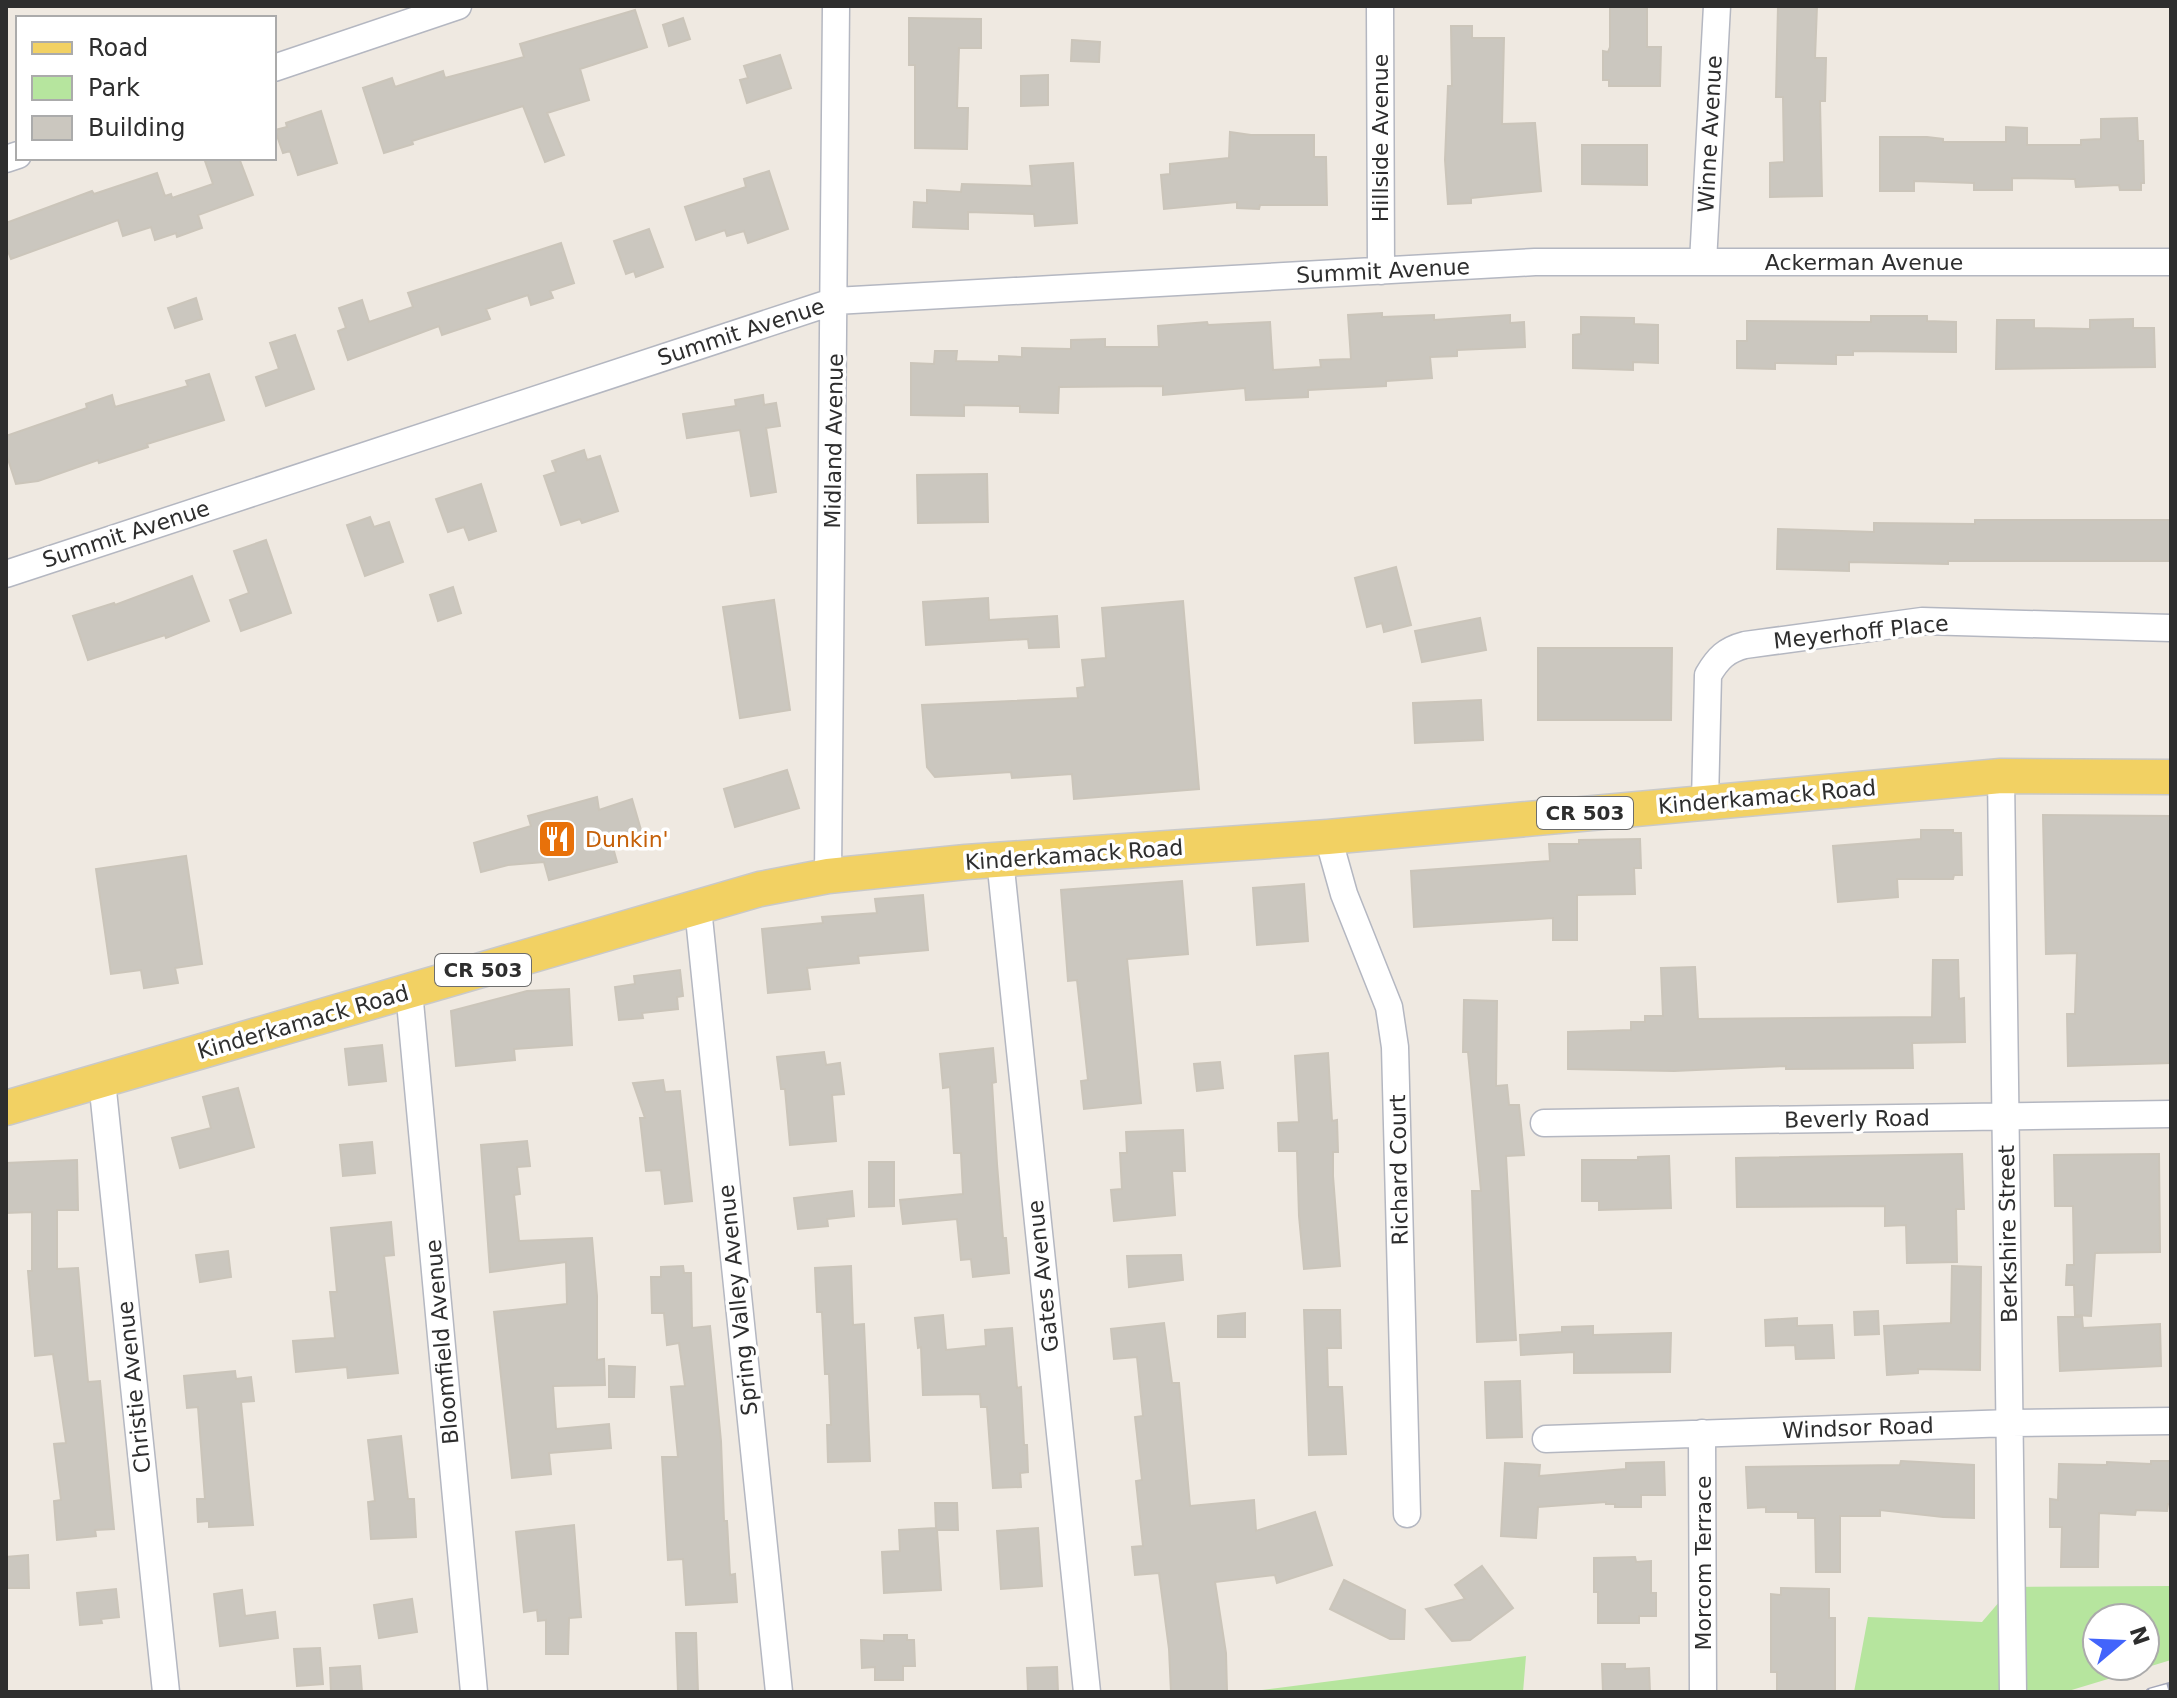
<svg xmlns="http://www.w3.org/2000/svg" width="2177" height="1698" viewBox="0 0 2177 1698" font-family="'DejaVu Sans',sans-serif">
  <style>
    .green { fill: #b6e59e; fill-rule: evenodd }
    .building { fill: #cbc7bf; stroke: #cbc5ba; stroke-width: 2 }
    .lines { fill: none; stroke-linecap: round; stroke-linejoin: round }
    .minor-casing { stroke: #b4b7c1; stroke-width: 29 }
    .major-casing { stroke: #c9c9c9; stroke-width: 37 }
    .minor { stroke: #fff; stroke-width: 26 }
    .major { stroke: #f2d163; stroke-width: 34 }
    .rail-casing { stroke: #a3a6b8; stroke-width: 9 }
    .rail { stroke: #fff; stroke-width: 6; stroke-dasharray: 18; stroke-linecap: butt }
    .labels { text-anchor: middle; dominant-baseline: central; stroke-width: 7; stroke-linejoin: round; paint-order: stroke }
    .shield { fill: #fff; stroke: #6d6d6d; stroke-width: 2 }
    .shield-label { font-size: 20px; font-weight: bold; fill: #2e2e2e }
    .street-label { font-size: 22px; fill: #2e2e2e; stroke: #fff }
    .food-label { font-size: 22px; fill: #c56008; stroke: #fff; text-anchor: start }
  </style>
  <rect width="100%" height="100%" fill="#efe9e1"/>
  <!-- green -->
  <path class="green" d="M2171,1586V1660L2065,1692H1854L1868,1617L1982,1622L2012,1587ZM2097,1618H2145V1666H2097Z
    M1526,1656L1523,1692H1254V1691Z"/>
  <!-- building -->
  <path class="building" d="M1610,6H1647V47H1661L1660,86H1609V80H1603V51L1608,52L1610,47Z
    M1778,6H1817L1815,58H1826L1825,101H1820L1822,196L1770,197V163L1784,162L1783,97H1776Z
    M635,10L647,47L580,69L589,100L547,113L564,155L545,162L523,106L412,141L413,144L384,153L363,88L392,78L395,87L443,71L445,78L524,57L520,44Z
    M683,18L690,39L669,46L663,25Z
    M909,18L981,19V48H959L957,108H968L967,149L915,148V65H909Z
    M1451,26H1472V38H1504L1502,124L1535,123L1541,191L1471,198V203L1448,204L1445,160L1448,86H1452Z
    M1072,40L1100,42L1099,62L1071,61Z
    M780,55L791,88L747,103L740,80L748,78L744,66Z
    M1048,75V105L1021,106V76Z
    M321,111L337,163L298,175L290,151L283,153L275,130L287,127L286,123Z
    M2137,118L2138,141H2143L2144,183H2141V190H2120L2119,185L2076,187L2075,179L2012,178V190H1974V183L1914,181V191H1880V137H1927L1943,139V142H2006V127L2027,128V145H2081V140L2101,139V119Z
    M1230,132L1251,135H1314V157H1326L1327,205H1260L1259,209L1237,208V202L1164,209L1161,175L1170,174V164L1229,158Z
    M1582,145H1647V185L1582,184Z
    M204,158H239L253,195L198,215L202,228L177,237L176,233L155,240L151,227L123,236L118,220L11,259L6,246V223L92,191L94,194L157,173L165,196L171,194L172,198L213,184Z
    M1073,163L1077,223L1035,226L1034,214L968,212V229L913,227L914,202L927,203V190L961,192L962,184L1032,186L1030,166Z
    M769,171L788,229L748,243L744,231L727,236L725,230L696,240L685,207L746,187L744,179Z
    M649,229L663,267L636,277L634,271L626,274L614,241Z
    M561,243L574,283L550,291L553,298L531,305L528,295L486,309L490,319L442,335L439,326L348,360L338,331L346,328L339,308L362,300L369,322L413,307L408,293Z
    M196,298L202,319L175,328L168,308Z
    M1382,313V317L1434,315V320L1510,315V323L1524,322L1525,347L1457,350V356L1430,357L1432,378L1386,381V386L1308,390V397L1246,400L1245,388L1163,395V386L1059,387L1058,413L1020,412V406L964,405V416L911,415V363L934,364L935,351H957L956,361L999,362V356L1022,357V348L1071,349V340L1105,339V347H1159L1158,326L1207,322L1208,325L1270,322L1273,370L1321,367L1320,360L1351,359L1348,315Z
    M1871,316H1927V321L1956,322V352L1853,351V355H1836V364L1775,363V369L1737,368V341H1747V321L1871,322Z
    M1581,317L1634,318V324L1658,325V363L1633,362V370L1573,368V335L1581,334Z
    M2133,319V328H2154L2155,367L1996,369L1997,320H2034V328L2090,329V320Z
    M295,335L314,389L266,406L256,377L279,369L270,343Z
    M209,374L224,420L147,444L148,447L99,463L98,460L38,481L16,484L6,453V436L87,408L86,404L112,395L115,407L188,386L186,381Z
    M763,395L764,405L776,403L780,426L766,428L776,492L751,496L740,430L687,438L683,414L736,406L735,400Z
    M584,450L587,460L600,456L618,511L582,523L580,519L561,525L544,476L556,472L552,461Z
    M987,474L988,522L918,523L917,475Z
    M481,484L496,531L469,540L464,527L448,532L436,499Z
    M370,517L374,527L389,522L403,562L365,576L347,525Z
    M1975,520H2171V561H1948V564L1849,562V571L1777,569L1778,529L1874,532V523L1975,524Z
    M266,540L291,613L241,631L230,600L249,593L234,551Z
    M1396,567L1411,625L1384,632L1382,623L1367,627L1355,578Z
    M192,576L209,621L166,638L165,635L88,660L73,616L114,603L115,605Z
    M453,587L461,613L438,621L430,595Z
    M988,598L989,620L1057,616L1059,647L1029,648L1028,639L926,645L923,602Z
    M774,600L790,710L740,718L723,607Z
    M1183,601L1199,789L1074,799L1072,774L1012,778L1011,772L935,777L927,767L922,705L1078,698L1077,688L1085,687L1082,660L1106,658L1102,608Z
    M1480,618L1486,650L1422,662L1415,631Z
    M1538,648H1672L1671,720H1538Z
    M1481,700L1483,740L1415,743L1413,703Z
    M787,770L799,808L735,827L724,789Z
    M597,797L599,810L632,799L641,830L612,844L617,862L549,880L544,862L508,865L481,872L474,843L531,826L528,816Z
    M2043,815L2171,816V1063L2068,1066L2067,1014H2075L2077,953L2046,954Z
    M1921,830H1953V833H1961L1962,875H1954L1953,879H1897L1898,897L1838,902L1833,846L1921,839Z
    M1640,839L1641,868H1634L1635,894L1577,895V940H1553V918L1414,927L1411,871L1550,861L1549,844H1579V840Z
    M186,856L202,964L175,968L178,983L144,988L141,970L111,974L96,869Z
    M1182,881L1188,954L1127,959L1141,1103L1084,1109L1081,1081L1088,1080L1077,980L1068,981L1061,890Z
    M1304,884L1308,941L1257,945L1253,888Z
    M923,895L928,950L858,956L859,963L807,968L810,989L768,993L762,929L823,923L822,917L877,913L875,899Z
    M1933,960H1958L1959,999L1964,998L1965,1042L1912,1043L1913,1068L1786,1069V1066L1674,1071L1568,1069V1032L1631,1030V1022H1645V1016H1663L1661,968L1695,967L1698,1019L1932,1017Z
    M680,970L683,996L677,997L678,1009L642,1013L643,1018L619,1020L615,987L635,984L634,976Z
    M569,989L572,1045L514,1049L515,1060L456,1066L451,1011L527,991Z
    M1464,1000L1497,1001L1496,1086L1507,1085L1509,1105H1519L1524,1155L1506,1156L1516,1340L1477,1342L1472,1191H1481L1468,1052H1463Z
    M382,1045L386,1081L349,1085L345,1049Z
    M993,1048L996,1082L992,1083L997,1164L1003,1238H1006L1009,1273L973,1277L971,1259L961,1260L957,1219L903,1224L900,1200L963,1194L961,1153H954L950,1087L943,1088L940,1054Z
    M824,1052L826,1065L840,1063L844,1094L832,1095L836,1141L790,1145L785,1089H781L777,1057Z
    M1328,1053L1332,1121L1337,1120L1338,1152H1333V1176L1340,1266L1304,1269L1299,1216L1297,1151H1279L1278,1123L1299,1122L1295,1056Z
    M1220,1062L1223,1088L1197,1091L1194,1064Z
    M663,1080L665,1092L680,1091L692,1201L665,1204L661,1170L646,1171L640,1118H645L633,1083Z
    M238,1088L254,1147L180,1168L172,1138L211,1128L203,1097Z
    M1183,1130L1185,1171H1172L1175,1215L1114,1221L1111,1190L1122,1189L1120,1153H1127L1126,1132Z
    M527,1141L530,1166L517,1167L520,1194L514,1195L519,1241L592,1238L597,1296V1360L604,1359L605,1385L553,1386L556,1429L609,1424L611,1448L549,1453L551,1474L512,1478L494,1312L567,1304L566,1262L490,1272L481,1145Z
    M372,1142L375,1173L343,1176L340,1145Z
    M1962,1154L1964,1209H1956L1957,1262L1907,1263L1906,1225L1885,1226V1206L1737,1207L1736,1158Z
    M2159,1154L2160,1252L2095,1253L2091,1316L2075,1315L2074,1285H2066L2067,1265H2074L2073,1206H2055L2054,1155Z
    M1669,1156L1671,1208L1599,1210V1201H1582V1160H1638V1157Z
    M77,1160L78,1210H57V1269L78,1268L88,1382L100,1381L114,1529L95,1530L96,1536L57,1540L54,1501L61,1500L54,1444L66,1443L53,1354L35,1356L28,1271H32V1212L6,1213V1163Z
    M869,1162H894V1206L869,1207Z
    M852,1191L854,1216L827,1219L828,1226L798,1229L794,1198Z
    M391,1222L394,1255L384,1256L398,1373L348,1378L347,1367L296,1372L293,1341L335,1338L330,1292H337L331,1228Z
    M228,1251L231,1277L200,1282L196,1255Z
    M1181,1255L1183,1280L1129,1287L1127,1256Z
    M683,1266L684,1273H691L692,1328L710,1326L721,1441L724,1521H727L730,1575L735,1574L737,1602L686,1605L683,1559L668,1560L662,1457H678L671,1387L685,1386L679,1343L667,1345L664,1313H652L651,1277H661V1267Z
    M851,1266L853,1325L864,1324L870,1461L828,1462L827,1425H831L829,1374H825L822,1312H817L815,1268Z
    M1952,1266L1981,1267L1980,1370L1918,1369V1373L1887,1375L1884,1326L1951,1323Z
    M1304,1310H1340L1341,1348H1327L1328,1387H1342L1346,1454L1309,1455Z
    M1878,1311L1879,1334L1855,1335L1854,1312Z
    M1245,1313V1337H1218V1316Z
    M943,1315L946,1350L986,1346L985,1330L1012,1328L1017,1388L1021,1387L1024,1445H1027L1028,1472L1020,1473L1021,1487L993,1488L987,1407H981L980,1394L923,1395L921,1347L918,1348L915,1318Z
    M2058,1317H2082L2083,1328L2160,1324L2161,1366L2060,1371Z
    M1797,1318V1326L1832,1325L1834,1358L1796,1359L1795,1345L1766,1346L1765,1320Z
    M1164,1323L1172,1383H1179L1190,1506L1254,1500L1256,1531L1315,1512L1332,1565L1277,1583L1275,1575L1215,1582L1226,1653L1227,1691L1171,1692L1169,1649L1159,1573L1135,1575L1132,1547L1143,1546L1136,1481L1142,1480L1135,1417L1143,1416L1137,1357L1114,1359L1111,1329Z
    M1593,1326V1335L1671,1333L1670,1372L1574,1373V1352L1521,1355L1520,1335L1562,1332V1327Z
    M609,1366L635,1367L634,1397H609Z
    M235,1371L236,1379L251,1377L254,1401L241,1402L253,1525L209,1527V1521L198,1522L197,1499H205L198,1407L187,1408L184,1376Z
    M1520,1381L1522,1437L1487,1438L1485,1382Z
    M401,1436L408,1499H414L416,1537L371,1539L368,1502L375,1501L368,1440Z
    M1901,1461L1974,1465V1518L1943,1517L1880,1510V1516H1840V1572H1816L1815,1518H1798V1512H1766V1507L1748,1508L1746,1467L1900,1465Z
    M2151,1461H2171V1504H2168L2167,1511L2136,1510L2135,1515L2099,1513L2098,1567H2061L2062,1527H2050V1499L2058,1500L2059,1464L2107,1465V1462L2151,1464Z
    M1664,1462L1665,1495H1641V1507H1615V1504H1606V1502L1538,1507L1536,1538L1501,1536L1505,1463L1540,1465L1539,1476L1626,1469V1463Z
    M935,1503H957L958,1530H937L941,1590L884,1593L882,1552L900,1551L899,1530L936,1528Z
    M574,1525L581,1617L569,1618L568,1654H546V1620L538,1621L537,1610L524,1612L516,1532Z
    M1038,1528L1042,1586L1001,1589L997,1531Z
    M28,1555L29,1588H6V1557Z
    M1635,1557L1636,1562L1651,1561V1593H1656V1616H1639V1623H1598V1592H1594V1558Z
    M1482,1566L1513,1608L1470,1640L1452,1641L1426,1609L1465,1599L1455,1585Z
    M1344,1580L1405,1610L1404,1639H1390L1330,1609Z
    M1781,1588L1829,1589V1618H1835V1692H1777V1672H1771V1594L1781,1595Z
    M116,1589L119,1617L101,1619L102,1623L80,1625L77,1593Z
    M242,1590L245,1616L275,1612L278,1638L220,1646L214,1594Z
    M412,1599L417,1632L379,1638L374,1605Z
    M676,1633H696L698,1692H678Z
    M884,1635H907V1640H914L915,1666H903V1680H875V1667L862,1668L861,1640L884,1641Z
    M320,1648L323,1684L297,1686L294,1649Z
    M1602,1664H1625V1669L1649,1668L1650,1692H1603Z
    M360,1666L362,1692H331L330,1668Z
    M1057,1667L1058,1692H1028L1027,1668Z"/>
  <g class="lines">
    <defs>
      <path id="minor" d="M1380,6L1381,271
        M274,68L458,6
        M6,159L18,155
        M1703,262L1717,6
        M6,574L835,301L1535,262H2171
        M2001,776L2013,1692
        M1705,802L1708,675C1718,658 1726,650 1745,645L1922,621L2171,628
        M1328,837L1344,894L1389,1007L1395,1047L1407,1514
        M1000,859L1087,1692
        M828,876L836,6
        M698,908L779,1692
        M409,991L474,1692
        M102,1081L166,1692
        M1544,1123L2171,1114
        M1702,1433L1703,1692
        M1546,1439L2011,1423L2171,1421"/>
      <path id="major" d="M6,1108L760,889L828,876L966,862L1328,837L2001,776L2171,777"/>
    </defs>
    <!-- minor casing -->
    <use href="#minor" class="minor-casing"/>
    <!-- major casing -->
    <use href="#major" class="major-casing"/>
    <!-- minor -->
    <use href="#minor" class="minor"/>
    <!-- major -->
    <use href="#major" class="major"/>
    <defs>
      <path id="rail" d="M2150,1692L2171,1686"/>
    </defs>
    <!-- rail casing -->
    <use href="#rail" class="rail-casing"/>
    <!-- rail -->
    <use href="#rail" class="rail"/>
  </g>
  <!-- icons -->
  <defs>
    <symbol id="restaurant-square" viewBox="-11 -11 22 22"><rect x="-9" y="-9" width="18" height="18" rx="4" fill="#e8710a" stroke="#fff"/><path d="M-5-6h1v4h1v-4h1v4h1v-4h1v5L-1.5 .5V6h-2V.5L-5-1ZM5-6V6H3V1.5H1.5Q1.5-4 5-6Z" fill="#fff"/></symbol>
  </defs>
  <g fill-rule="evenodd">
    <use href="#restaurant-square" x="535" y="817" width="44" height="44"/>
  </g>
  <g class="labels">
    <!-- shield labels -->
    <g class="shield">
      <rect x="1537" y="797" width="96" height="32" rx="6"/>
      <rect x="435" y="954" width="96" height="32" rx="6"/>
    </g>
    <g class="shield-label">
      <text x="1585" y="813">CR 503</text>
      <text x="483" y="970">CR 503</text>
    </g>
    <!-- street labels -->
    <g class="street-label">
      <text transform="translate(1710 134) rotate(-87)">Winne Avenue</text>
      <text transform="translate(1380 138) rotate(-90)">Hillside Avenue</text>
      <text x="1864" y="262">Ackerman Avenue</text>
      <text transform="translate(1383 271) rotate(-3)">Summit Avenue</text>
      <text transform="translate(741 332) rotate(-18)">Summit Avenue</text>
      <text transform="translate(834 441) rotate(-89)">Midland Avenue</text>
      <text transform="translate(126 534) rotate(-18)">Summit Avenue</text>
      <text transform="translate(1861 632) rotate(-6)">Meyerhoff Place</text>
      <text transform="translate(1767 797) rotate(-5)">Kinderkamack Road</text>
      <text transform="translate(1074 855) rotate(-4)">Kinderkamack Road</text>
      <text transform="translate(303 1022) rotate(-16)">Kinderkamack Road</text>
      <text transform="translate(1857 1119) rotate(-1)">Beverly Road</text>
      <text transform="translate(1399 1170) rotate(-91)">Richard Court</text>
      <text transform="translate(2008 1234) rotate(-91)">Berkshire Street</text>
      <text transform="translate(1043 1276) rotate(-96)">Gates Avenue</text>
      <text transform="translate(738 1300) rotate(-96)">Spring Valley Avenue</text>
      <text transform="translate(442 1342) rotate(-95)">Bloomfield Avenue</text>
      <text transform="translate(134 1387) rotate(-96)">Christie Avenue</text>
      <text transform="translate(1858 1428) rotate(-2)">Windsor Road</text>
      <text transform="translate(1703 1563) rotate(-90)">Morcom Terrace</text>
    </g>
    <!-- food labels -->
    <g class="food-label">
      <text x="585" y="839">Dunkin'</text>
    </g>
  </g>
  <!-- border -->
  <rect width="2177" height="1698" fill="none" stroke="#2e2e2e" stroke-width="16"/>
  <!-- legend -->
  <rect x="16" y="16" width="260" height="144" fill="#ffffff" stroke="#ababab" stroke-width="2"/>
  <rect x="32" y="42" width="40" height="12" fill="#f2d163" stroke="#ababab" stroke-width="2"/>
  <text x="88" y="56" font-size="24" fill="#2e2e2e">Road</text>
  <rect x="32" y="76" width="40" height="24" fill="#b6e59e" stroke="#ababab" stroke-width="2"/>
  <text x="88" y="96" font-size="24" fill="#2e2e2e">Park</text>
  <rect x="32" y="116" width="40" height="24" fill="#cbc7bf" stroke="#ababab" stroke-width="2"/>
  <text x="88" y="136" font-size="24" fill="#2e2e2e">Building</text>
  <!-- north arrow -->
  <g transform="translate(2121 1642) rotate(71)"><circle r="38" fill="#ffffff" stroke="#ababab" stroke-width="2"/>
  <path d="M0-6L14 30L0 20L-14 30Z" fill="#4264fb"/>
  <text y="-12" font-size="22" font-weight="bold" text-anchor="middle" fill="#2e2e2e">N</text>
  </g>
</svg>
